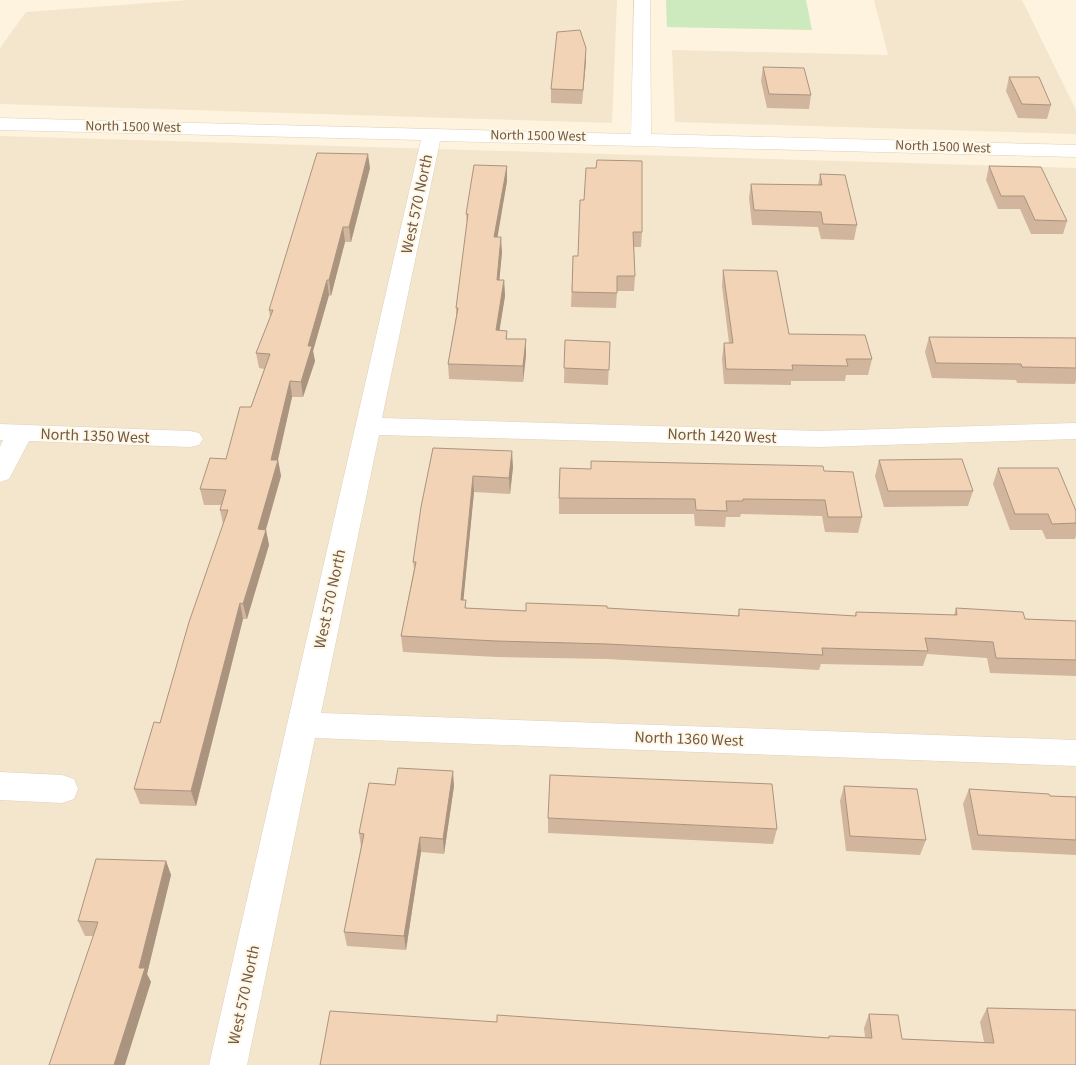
<svg xmlns="http://www.w3.org/2000/svg" width="1076" height="1065" viewBox="0 0 1076 1065" font-family="'Source Sans 3',sans-serif">
  <style>
    .residential { fill: #f4e6cd }
    .green { fill: #cceabd }
    .lines { fill: none; stroke-linecap: round; stroke-linejoin: round }
    .minor-casing { stroke: #e1d0bb; stroke-width: 1 }
    .minor { fill: #fff; fill-rule: evenodd }
    .wall { fill: #d1b59c }
    .shaded-wall { fill: #aa947f }
    .building { fill: #f3d3b5; stroke: #aa947f }
    .labels { text-anchor: middle; dominant-baseline: central; stroke-width: 4; stroke-linejoin: round; paint-order: stroke }
    .far-street-label { font-size: 14px; fill: #735a46; stroke: #fff7e5 }
    .street-label { font-size: 16px; fill: #735a46; stroke: #fff7e5 }
  </style>
  <rect width="100%" height="100%" fill="#fdf3df"/>
  <!-- residential -->
  <path class="residential" d="M189,0H617L612,123L0,104V48L26,12Z
    M874,0H1022L1076,110V134L675,122L672,50L888,55Z
    M0,136L1076,168V1065H0Z"/>
  <!-- green -->
  <path class="green" d="M666,0H806L812,30L667,27Z"/>
  <g class="lines">
    <defs>
      <path id="minor" d="M634,0H650L651,134L1076,145V157L440,141L382,418L819,431L1076,423V439L819,447L379,435L321,713L1076,740V766L315,738L247,1065H209L421,140L0,130V118L631,134Z
        M0,424L190,431L199,433L203,439L199,445L190,447L29,441L9,479L0,482V447L3,440H0Z
        M0,772L62,775L74,779L78,789L74,799L62,803L0,800Z"/>
    </defs>
    <!-- minor casing -->
    <use href="#minor" class="minor-casing"/>
    <!-- minor -->
    <use href="#minor" class="minor"/>
  </g>
  <!-- wall -->
  <path class="wall" d="M586,48L582,104L551,103V89Z
    M763,67L811,95L809,109L767,108L761,81Z
    M1009,77L1051,105L1047,119L1018,118L1006,91Z
    M507,166V181L497,237L502,252L499,280H504L505,296L499,331H507V339L526,355L523,382L449,379L448,364L456,317V308L467,224L466,214Z
    M989,166L1067,221L1063,234H1031L1020,209H998L986,180Z
    M370,168L351,242H345L331,296L329,295L313,351L315,361L303,397H292L278,460L281,476L266,530L269,545L247,619H243L196,806L140,804L134,789L160,723L223,524L220,510L221,505H204L200,489L226,459L251,407L264,369L259,368L256,353L270,317L269,310Z
    M820,174L857,225L854,240L821,239L818,227L752,225L749,198L751,184L818,185Z
    M584,200L642,232L641,247H634L635,276L634,291H617L616,308L571,307L573,256H578Z
    M723,270L789,334L872,359L868,375H846L845,381H791V385L724,384L722,358L724,343H729L722,286Z
    M929,337L1076,338V381L1075,384L1017,383L1016,380L932,378L925,352Z
    M565,340L610,342L608,385L564,383Z
    M433,448L513,467L510,494L474,492L463,600H466V608L526,611L607,608L738,616L739,609L855,616L856,612L954,615L956,608L1025,619L1076,621V676L990,673L987,658L927,654L923,666L821,664L819,670L606,659L497,657L403,652L401,636L414,569L413,562Z
    M879,460L973,491L968,506L884,507L875,476Z
    M998,468L1076,511V536L1075,539H1046L1042,530H1010L993,484Z
    M824,471L862,517L858,533L825,532L822,516L741,514L740,517H726L725,527L695,526L694,514H559V498Z
    M395,785L454,786L444,854L421,852L406,950L347,946L344,932L361,847L359,833Z
    M844,786L926,840L920,855L846,851L840,801Z
    M969,789L1050,796L1076,797V855L972,850L963,804Z
    M548,818L777,829L773,844L548,833Z
    M166,861L171,875L147,974L151,982L93,936H85L78,921Z
    M987,1008L1076,1065L497,1022L828,1038L829,1036L865,1037L864,1028L869,1014L902,1039L984,1042L980,1022Z"/>
  <!-- shaded-wall -->
  <path class="shaded-wall" d="M586,48V62L582,104Z
    M368,154L370,168L351,242L349,227Z
    M507,166V181L495,252L494,237Z
    M343,227L345,242L331,296L329,280Z
    M501,237L502,252L498,295L497,280Z
    M327,280L329,295L313,351L315,361L303,397L301,382L308,346Z
    M504,280L505,296L497,346L496,330Z
    M526,339V355L523,382V366Z
    M290,381L292,397L276,468L278,460L281,476L265,532L266,530L269,545L247,619L243,604L258,529L271,460Z
    M512,451L513,467L510,494L509,478Z
    M473,476L474,492L462,615L461,600Z
    M240,603L243,619L196,806L191,791Z
    M453,771L454,786L444,854L443,839Z
    M420,837L421,852L406,950L404,936Z
    M166,861L171,875L147,974L151,982L125,1065H114Z"/>
  <!-- building -->
  <path class="building" d="M580,30L586,48L583,90L551,89L557,32Z
    M763,67L804,68L811,95L769,94Z
    M1009,77H1039L1051,105L1022,104Z
    M317,153L368,154L349,227H343L329,280H327L308,346H312L301,382L290,381L271,460H278L258,529L266,530L243,604L240,603L191,791L134,789L154,722L160,723L189,622L228,510H220L226,490L200,489L210,458L226,459L240,407H251L270,354L256,353L273,310H269Z
    M597,160L642,161V232H633L635,276H617V293L572,292L573,256H578L580,200H584L586,168H596Z
    M474,165L507,166L494,237H501L497,280H504L496,330L507,331L506,339H526L523,366L448,364L458,308H456L468,214H466Z
    M989,166L1041,167L1067,221L1035,220L1024,196H1001Z
    M820,174L845,175L857,225L823,224L821,212L754,210L751,184L822,185Z
    M723,270L777,271L789,334L865,335L872,359H846L848,366L792,365L793,370L726,369L724,343H733Z
    M929,337L1076,338V368L1022,367L1021,364L936,363Z
    M565,340L610,342L609,370L564,368Z
    M433,448L512,451L509,478L473,476L461,600H466L465,608L526,611V603L607,606V608L739,616V609L856,616V612L957,615L956,608L1023,612L1025,619L1076,621V660L996,658L993,642L925,638L928,651L822,648L823,655L607,644L496,641L401,636L416,562H413L421,507Z
    M962,459L973,491H888L879,460Z
    M591,461L823,466L824,471L853,472L862,517H828L825,500L743,499V501H726L727,511L696,510L695,499L559,498L560,468L591,469Z
    M998,468H1058L1076,511V523L1052,524L1048,514H1015Z
    M398,768L453,771L443,839L420,837L404,936L344,932L364,834L359,833L369,783L395,785Z
    M550,775L772,784L777,829L548,818Z
    M844,786L917,789L926,840L850,836Z
    M969,789L1049,794L1050,796L1076,797V840L978,835Z
    M96,859L166,861L139,968H145L114,1065H49L98,922L78,921Z
    M987,1008L1076,1010V1065H320L330,1011L497,1022V1015L829,1038V1036L872,1038L869,1014L898,1015L902,1039L994,1043Z"/>
  <g class="labels">
    <!-- far-street labels -->
    <g class="far-street-label">
      <text transform="translate(133 127) rotate(1)">North 1500 West</text>
      <text transform="translate(538 136) rotate(1)">North 1500 West</text>
      <text transform="translate(943 147) rotate(2)">North 1500 West</text>
    </g>
    <!-- street labels -->
    <g class="street-label">
      <text transform="translate(417 204) rotate(-78)">West 570 North</text>
      <text transform="translate(95 436) rotate(2)">North 1350 West</text>
      <text transform="translate(722 436) rotate(2)">North 1420 West</text>
      <text transform="translate(330 599) rotate(-78)">West 570 North</text>
      <text transform="translate(689 739) rotate(2)">North 1360 West</text>
      <text transform="translate(244 995) rotate(-78)">West 570 North</text>
    </g>
  </g>
</svg>
